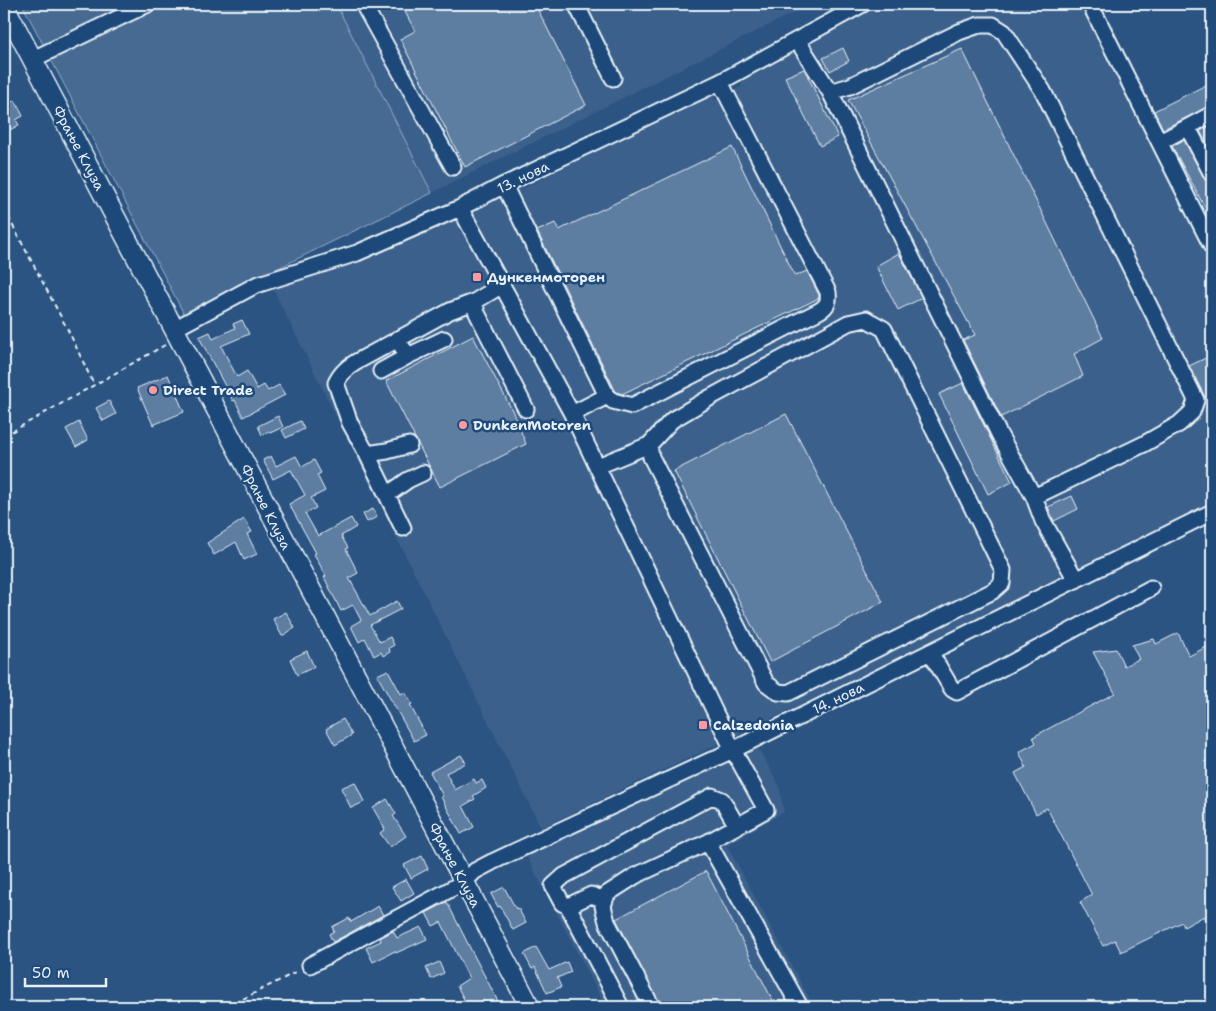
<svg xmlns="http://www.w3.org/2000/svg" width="1216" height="1011" viewBox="0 0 1216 1011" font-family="'Shantell Sans',sans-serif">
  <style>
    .built { fill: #3a608b }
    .green { fill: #476b93; stroke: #98aec6 }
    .building { fill: #5d7da1; stroke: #e8f1f8 }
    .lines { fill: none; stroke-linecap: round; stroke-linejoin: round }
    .minor-casing { stroke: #e8f1f8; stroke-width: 19 }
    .major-casing { stroke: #e8f1f8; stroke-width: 22 }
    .path { stroke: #e8f1f8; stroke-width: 2; stroke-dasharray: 5 4; stroke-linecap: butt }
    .minor { stroke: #1f4a7a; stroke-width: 15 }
    .major { stroke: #1f4a7a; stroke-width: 19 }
    .poi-dot { fill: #ff9aa2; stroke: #1f4a7a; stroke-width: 2 }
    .labels { text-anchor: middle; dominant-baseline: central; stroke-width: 5; stroke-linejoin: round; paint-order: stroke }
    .street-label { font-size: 14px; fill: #e8f1f8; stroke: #1f4a7a }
    .poi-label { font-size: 14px; font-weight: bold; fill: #e8f1f8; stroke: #1f4a7a; text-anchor: start }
  </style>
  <rect width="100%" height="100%" fill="#2b5482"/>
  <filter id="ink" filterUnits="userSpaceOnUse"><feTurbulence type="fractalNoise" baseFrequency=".02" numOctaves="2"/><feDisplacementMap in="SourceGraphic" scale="10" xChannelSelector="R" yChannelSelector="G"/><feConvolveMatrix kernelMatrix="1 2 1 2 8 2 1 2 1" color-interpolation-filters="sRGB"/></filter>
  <g filter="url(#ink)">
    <!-- built -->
    <path class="built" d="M336,4H811L432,193Z
      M882,4H1082L1212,260V504L912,652L541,828L273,289L349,264L502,190L512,209L524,202L518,191L711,93L715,100L742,86L738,77Z
      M756,744L779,785L784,812L727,845L814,1007H606L526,855Z"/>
    <!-- green -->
    <path class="green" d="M22,4H336L432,193L184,314Z"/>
    <!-- building -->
    <path class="building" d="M401,4H535L586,105L465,167L400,39L415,31Z
      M843,48L849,61L830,71L823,58Z
      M962,49L1103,338L1074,354L1083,376L1001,417L963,340L975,335L848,100Z
      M804,69L838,137L820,146L785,77Z
      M1212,82V105L1163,129L1154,111Z
      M15,100L23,116L16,120L19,125L4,133V106Z
      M1212,125V154L1200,131Z
      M1184,140L1204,178L1207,182L1212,183V221L1172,146Z
      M732,147L795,276L807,271L819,295V298L622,394L617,392L615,390L537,231L555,223L559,230Z
      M899,253L922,298L898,310L876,266Z
      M242,320L249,334L221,346L237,377L247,371L257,389L264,385L268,391L279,385L285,395L243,417L235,400L233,401L199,337L210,332L213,339L235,328L233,324Z
      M473,336L512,410L526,444L440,487L386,381Z
      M1212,355V393L1205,397L1189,366Z
      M168,375L184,412L153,425L137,388Z
      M963,383L1012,482L988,494L939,394Z
      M109,401L116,414L103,421L96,408Z
      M786,414L883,602L770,662L674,471Z
      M278,416L283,427L270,433L269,431L262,435L258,426Z
      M300,421L304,429L286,438L282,430Z
      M79,422L88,440L76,447L66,429Z
      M271,456L276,466L296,456L302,467L314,460L321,473L317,475L325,491L311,498L316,508L305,513L318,536L351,518L356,527L341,536L348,548L346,549L358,573L349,578L370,616L397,601L401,609L370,625L380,642L390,637L394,645L389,648L390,652L383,656L381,652L374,656L365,638L359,642L351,626L361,620L353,605L341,611L324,577L326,576L314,554L316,553L289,504L305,495L291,470L273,479L263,460Z
      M1072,496L1078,509L1054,521L1048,507Z
      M373,509L377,517L367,522L363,514Z
      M244,519L252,532L247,534L257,554L244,560L236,542L214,555L207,543Z
      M286,612L295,628L282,636L273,619Z
      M1178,633L1189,656L1212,644V931L1204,916L1184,927L1182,922L1121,952L1115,940L1103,946L1080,902L1092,895L1047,808L1036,814L1015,773L1026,767L1019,752L1036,743L1033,737L1115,693L1093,652L1116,649L1124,666L1139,659L1132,645L1154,639L1156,644Z
      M307,651L314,667L297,675L290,659Z
      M388,670L401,694L405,692L412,704L410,705L426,735L414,741L377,675Z
      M343,719L352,735L335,745L326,729Z
      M461,755L466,763L446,773L455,790L474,779L476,783L482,780L486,788L473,796L475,799L463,806L474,827L461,834L441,797L443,796L430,772Z
      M355,782L364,802L351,808L341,788Z
      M387,799L396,814L393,816L406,836L390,847L380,833L385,829L373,808Z
      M422,856L428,869L411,878L404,865Z
      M706,871L776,1007H661L616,919Z
      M406,879L414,893L401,901L392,887Z
      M504,887L516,909L518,908L526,923L513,930L500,906L498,907L491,894Z
      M447,902L470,948L501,1007H468L457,986L469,978L441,922L433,926L426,913Z
      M378,906L383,915L333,942L329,934L334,931L332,927L349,918L351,922Z
      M421,927L427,939L396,953L395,951L373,962L366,948L381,941L380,938L393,931L397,938Z
      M536,947L549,970L567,962L571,972L557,978L561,987L547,993L535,967L532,969L524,954Z
      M439,962L444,973L431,979L426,968Z"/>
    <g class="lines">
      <defs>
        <path id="minor" d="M363,4L453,167
          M576,4L613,78
          M1090,4L1212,247
          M797,40L830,92L999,434L1034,497L1043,521L1076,580
          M33,59L148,4
          M830,92L850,86L959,32L979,25H993L1004,32L1043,91L1196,400L1192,412L1179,424L1144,444L1034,497
          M1188,128L1212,174
          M1160,142L1212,114
          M504,185L607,396L613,401L632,406L819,311C828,306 829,301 828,292L720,82
          M460,208L572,414L733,750L766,810L708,842L800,1007
          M502,285L474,302L477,313L526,409
          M174,329L256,285L357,253L460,208L504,185L720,82L863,4
          M408,356L444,339
          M381,371L408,356L397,339
          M572,414L607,396
          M367,454L387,451L409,445
          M598,466L649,445L672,420L711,397L848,323L866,319L884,329L1003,570L1002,583L993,591L788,693L778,692L766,683L651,457L649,445
          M387,495L408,480L423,473
          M403,528L367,454L350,423L336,383C341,372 348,367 358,361L450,311L474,302
          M930,652L952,689L957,692L1151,588
          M605,900L591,895L568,906L562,903L553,886L564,876L712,796L722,800L737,826
          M568,906L621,1007
          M310,965L464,882L475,871L492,862L733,750L1212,512
          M652,1007L607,922L603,906L607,894L635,876L708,842"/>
        <path id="major" d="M4,5L530,1007"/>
      </defs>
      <!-- minor casing -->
      <use href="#minor" class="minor-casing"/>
      <!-- major casing -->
      <use href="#major" class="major-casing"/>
      <!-- path -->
      <path class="path" d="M4,209L70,334L94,385
        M4,436L165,345
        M227,1007L298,971"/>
      <!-- minor -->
      <use href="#minor" class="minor"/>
      <!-- major -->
      <use href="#major" class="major"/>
    </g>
  </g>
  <!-- markers -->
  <g class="poi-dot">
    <rect x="472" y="272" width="10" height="10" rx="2.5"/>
    <circle cx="153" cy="390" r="5"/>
    <circle cx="463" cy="425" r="5"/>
    <rect x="698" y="720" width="10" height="10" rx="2.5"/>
  </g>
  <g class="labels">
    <!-- street labels -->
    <g class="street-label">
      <text transform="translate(79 148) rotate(62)">Фрање Клуза</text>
      <text transform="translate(523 177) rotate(-26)">13. нова</text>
      <text transform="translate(266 507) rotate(63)">Фрање Клуза</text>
      <text transform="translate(838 698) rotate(-26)">14. нова</text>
      <text transform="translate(455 865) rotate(62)">Фрање Клуза</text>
    </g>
    <!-- poi labels -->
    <g class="poi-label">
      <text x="487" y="277">Дункенмоторен</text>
      <text x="163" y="390">Direct Trade</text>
      <text x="473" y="425">DunkenMotoren</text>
      <text x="713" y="725">Calzedonia</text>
    </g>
  </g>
  <!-- margin -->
  <rect width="1216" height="1011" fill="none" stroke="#1f4a7a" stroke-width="20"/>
  <rect x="10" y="10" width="1196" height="991" fill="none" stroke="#e8f1f8" stroke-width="2" filter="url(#ink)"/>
  <!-- scale -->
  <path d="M25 978v8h81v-8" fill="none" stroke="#e8f1f8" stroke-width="2.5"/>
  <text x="32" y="978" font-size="15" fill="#e8f1f8" stroke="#1f4a7a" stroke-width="4" paint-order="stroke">50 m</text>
</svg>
